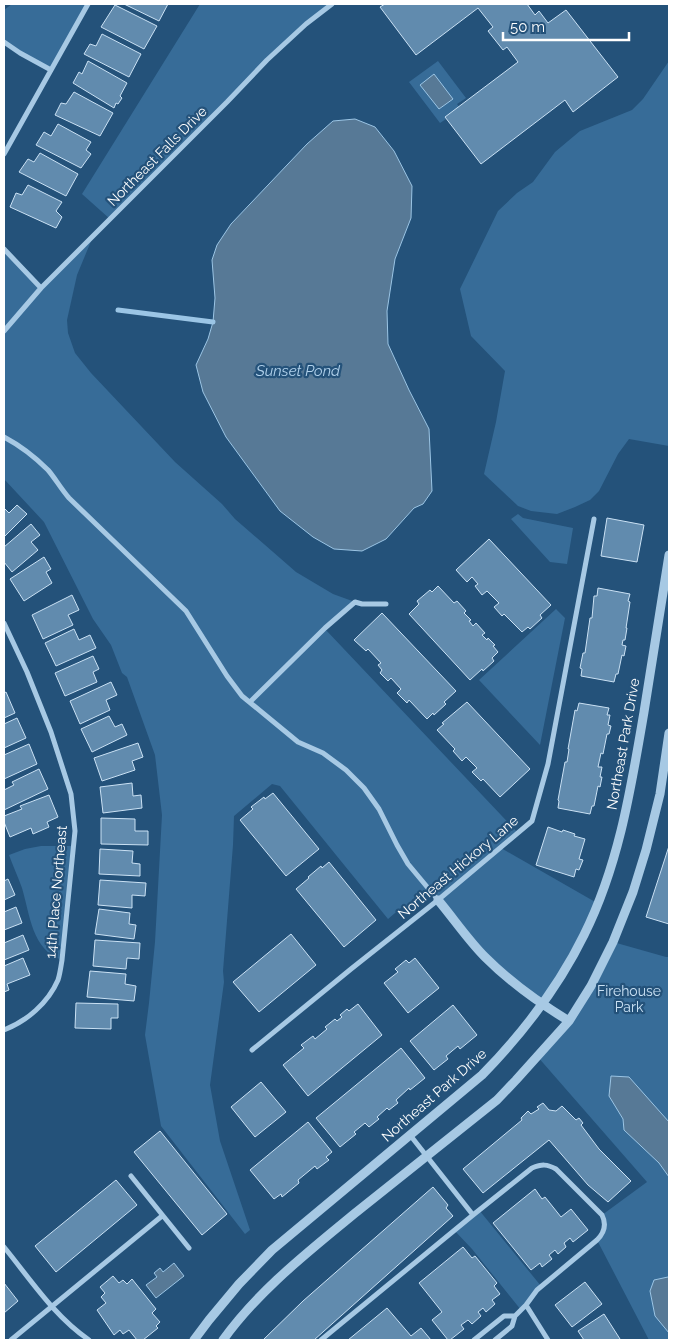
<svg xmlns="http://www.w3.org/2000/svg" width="673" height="1344" viewBox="0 0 673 1344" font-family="Raleway,sans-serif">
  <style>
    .green { fill: #376c98 }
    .water { fill: #577996; stroke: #9bc5e5 }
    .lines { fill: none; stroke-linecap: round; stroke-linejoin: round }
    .stream { stroke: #9bc5e5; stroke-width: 5 }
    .building { fill: #618bae; stroke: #cae1f4 }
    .minor { stroke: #a7c9e4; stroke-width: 5 }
    .tertiary { stroke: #a7c9e4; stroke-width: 9 }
    .labels { text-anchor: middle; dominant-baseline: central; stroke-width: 4.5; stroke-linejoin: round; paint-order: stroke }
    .street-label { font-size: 14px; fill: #fff; stroke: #24527a }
    .park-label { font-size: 14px; fill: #cae1f4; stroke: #24527a }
    .water-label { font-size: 15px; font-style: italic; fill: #b2d2ec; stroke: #24527a }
  </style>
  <rect width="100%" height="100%" fill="#24527a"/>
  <!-- green -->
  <path class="green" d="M12,4H88L51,70L4,42V10Z
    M200,4H332L306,24L110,219L82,194Z
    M438,61L466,98L457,104L459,107L445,117L446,119L440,123L409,82Z
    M669,61V446L629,439L618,454L599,491L590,500L575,507L557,514L531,511L518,506L484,474L496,422L505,371L471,336L460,289L498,211L517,193L533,182L555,152L580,131L632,110L643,99Z
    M94,234L77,275L67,320L68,333L75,353L91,373L175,462L222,504L235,519L257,538L296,572L333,594L355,602L325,629L518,833L501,848L597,903L542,1004L501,972L432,892L415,905L402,907L388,919L280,786L272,784L234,816L233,845L223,971L224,982L210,1085L220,1141L250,1230L245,1234L161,1126L145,1035L149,1003L155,942L162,815L155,755L127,677L122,673L111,645L93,619L44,522L4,479V249L41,288Z
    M518,514L523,518L573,528L567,564L550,562L511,519Z
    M556,609L565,618L540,745L479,680Z
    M41,846H73L62,960C32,950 30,915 22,888C18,877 13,866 9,855L25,849Z
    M613,942L666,957H669V1340H649L597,1240L602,1235V1215L647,1182L537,1056L569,1021Z
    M479,1210L541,1286L521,1310L472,1249L454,1230Z"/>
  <!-- water -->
  <path class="water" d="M434,74L453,99L439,109L420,85Z
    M355,119L375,127L394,151L412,186L411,218L395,259L387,311L388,344L409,390L429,429L432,491L423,504L414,508L386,539L362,551L334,549L313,537L280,511L226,437L203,392L196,365L208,339L213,322L215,298L212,260L217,245L231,224L307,144L333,121Z
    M611,1076L629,1077L669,1122V1177L659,1163L624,1130L623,1119L609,1096Z
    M174,1263L184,1276L156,1298L146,1285L157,1277L154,1273L160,1268L163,1272Z
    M668,1277L669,1278V1333L655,1316L650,1291L654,1280Z"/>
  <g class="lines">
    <!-- stream -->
    <path class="stream" d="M118,310L213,322"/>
  </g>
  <!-- building -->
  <path class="building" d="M124,4H168L159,21Z
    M385,4H527L535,15L539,11L548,23L566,10L618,77L573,112L565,100L481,164L445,117L518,62L507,47L503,50L488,31L493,27L478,8L416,55L380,7Z
    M115,5L157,26L144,49L101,27Z
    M102,34L141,54L129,77L84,54L90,44L96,46Z
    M88,61L127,83L120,96L122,98L118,104L116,103L114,108L73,83L79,72L82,74Z
    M74,92L113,113L100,136L55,115L61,103L66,104Z
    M58,124L91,142L86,150L91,154L81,168L36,145L44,132L51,136Z
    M40,153L78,174L66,196L19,172L28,159L34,162Z
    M28,185L62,202L56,211L62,217L56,228L10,207L16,193L22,195Z
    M17,505L27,514L4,537V508L9,513Z
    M607,518L644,525L637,562L601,556Z
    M31,524L40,535L31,542L38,550L12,572L4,562V547Z
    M489,539L551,605L540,615L542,618L530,629L528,627L522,632L504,614L502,616L494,607L499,603L487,591L482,595L475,586L478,584L472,577L467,582L456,570Z
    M44,557L51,569L46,572L52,583L24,601L10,579Z
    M438,586L454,603L457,601L466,611L464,613L471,620L469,621L473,626L476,623L485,633L482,635L487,640L488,638L495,645L493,646L498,652L492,658L494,661L483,671L482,669L470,680L409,614L419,604L417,601L430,590L432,592Z
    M598,588L630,594L628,601L630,602L626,628H627L625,640H623L622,645L626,646L624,656L622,655L618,674H616L614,682L581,676L582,669L580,668L583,653H585L590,618H592L594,596H597Z
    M72,595L79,610L68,615L73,625L43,639L32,615Z
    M382,613L456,691L444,702L446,704L434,715L433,713L427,719L409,700L407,703L397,693L401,689L391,678L388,681L380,673L382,670L378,665L381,663L368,649L366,651L354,640Z
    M74,629L79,640L90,635L96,648L56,666L45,643Z
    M93,656L99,669L93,672L97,682L65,696L55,673Z
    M111,682L117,695L106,700L110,710L80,724L70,701Z
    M6,692L15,713L4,718V693Z
    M467,702L530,769L500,797L483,779L481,781L472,772L477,768L466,757L462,761L453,751L455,749L437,730L444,724L442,723Z
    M579,703L609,708L607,715H610L608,725L611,726L609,734H607L603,754L601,753L598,767H602L600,777H602L600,787L598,786L594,806H592L590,814L558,808L559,801L558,800L565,762H567L569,749H568L575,710L577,711Z
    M109,716L115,727L122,724L127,735L92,752L81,729Z
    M17,718L26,738L4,748V724Z
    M138,743L143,757L132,761L135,770L102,781L94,758Z
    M29,744L37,764L4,779V755Z
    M39,769L48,789L4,810V790L14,785L12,782Z
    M132,783L133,796L141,795L142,808L103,813L100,787Z
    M273,793L319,849L286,876L240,820L253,809L251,807L264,797L265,799Z
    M49,795L58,817L47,822L49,827L33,834L31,828L10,837L4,822V816L22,809L20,806Z
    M101,818L135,819V831H148V845L101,844Z
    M548,827L562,832L563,830L575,834L574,836L585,839L579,859L583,860L579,870L576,869L574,877L536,865Z
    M669,846V924L646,917Z
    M100,849L133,851L132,863L140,864V876L99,874Z
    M329,862L376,920L344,947L296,889L309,878L308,877L321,866L322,868Z
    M8,879L15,895L4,900V881Z
    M100,880L146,883L145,896L132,895V908L98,905Z
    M16,907L22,923L4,930V912Z
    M99,909L130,913L129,924L136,925L134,939L95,934Z
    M291,934L316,965L259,1012L233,982Z
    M23,935L29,950L4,960V943Z
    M95,940L140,943L139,959L127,958L126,969L93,966Z
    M23,958L30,975L7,984L9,990L4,992V966Z
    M415,958L439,988L408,1013L384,983L398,972L395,969L406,960L409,963Z
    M90,971L126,974L125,984L136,986L134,1001L87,997Z
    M76,1003L118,1004V1018H111V1029L75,1028Z
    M358,1004L382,1035L308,1096L283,1065L304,1048L301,1045L313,1036L315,1039L327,1029L325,1027L335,1019L337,1021L342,1017L340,1015L347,1009L349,1011Z
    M453,1005L477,1035L460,1049L458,1046L446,1056L448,1059L434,1070L410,1041Z
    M401,1048L425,1078L410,1090L409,1088L396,1100L398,1103L389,1110L387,1108L377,1117L379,1119L369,1127L365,1123L354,1132L356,1134L340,1147L316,1118Z
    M261,1082L286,1112L255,1137L231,1107Z
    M543,1103L549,1110L556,1111L562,1106L576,1120L579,1118L583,1123L581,1125L599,1149L631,1181L608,1202L588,1185L549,1140L483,1193L463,1169L522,1120L521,1118L528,1111L531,1114L539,1109L537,1107Z
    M308,1122L332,1152L326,1157L329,1160L317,1169L315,1166L298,1180L299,1183L282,1197L281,1194L274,1199L250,1170Z
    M160,1131L227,1214L202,1235L134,1152Z
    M116,1180L137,1205L56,1272L35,1246Z
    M433,1187L448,1205L446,1208L453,1216L314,1340H263L303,1301Z
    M535,1189L542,1199L545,1197L561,1217L571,1209L588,1230L573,1242L570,1238L564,1243L566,1247L558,1254L555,1250L549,1255L552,1259L542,1267L540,1263L531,1270L493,1223Z
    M463,1247L472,1258L475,1256L497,1283L494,1286L500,1294L492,1300L495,1304L486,1312L483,1308L478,1312L481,1316L472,1324L468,1320L461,1325L464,1329L450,1340H448L432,1320L442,1312L419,1283Z
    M113,1276L119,1283L123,1280L127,1284L132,1279L156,1309L152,1313L160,1322L156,1326L158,1328L143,1340H137L129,1330L123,1334L120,1330L114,1335L97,1310L106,1303L101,1297L105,1293L100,1287Z
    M585,1282L602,1304L572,1327L555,1305Z
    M4,1283L18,1301L4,1313Z
    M387,1308L411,1336L421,1328L431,1340H348Z
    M604,1314L620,1339L618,1340H584L578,1331Z"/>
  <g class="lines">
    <!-- minor -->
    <path class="minor" d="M4,42L20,53L51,70
      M4,154L88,4
      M4,249L41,288
      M4,331L41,288L227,102L267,60L306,24L332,4
      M4,437C19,445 35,457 48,470C55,478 61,489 69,498L186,611L227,676L242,696L298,742L323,753L346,770L364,788L379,809L397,845L408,864L438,900
      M4,623L27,672L51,732L71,794L75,831L62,960C61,966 60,974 58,980C48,1003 27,1021 4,1030
      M250,702L325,628L355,602L362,604H386
      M252,1050L351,969L438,900L532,821L548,764L594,519
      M410,1135L473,1215
      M131,1176L189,1248
      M4,1247C31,1280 54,1316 89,1340
      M526,1305L548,1340
      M11,1340L162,1216
      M321,1340L473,1215L532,1168C542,1164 547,1164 556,1169L602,1215C607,1225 604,1233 597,1240L537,1290L526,1305L515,1316L512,1326L495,1340
      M474,1340L504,1316H515"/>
    <!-- tertiary -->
    <path class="tertiary" d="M438,900C454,919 468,940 485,957C510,982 539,1003 569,1021
      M194,1340L209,1320L239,1284L272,1250L482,1075C522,1034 559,986 584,935C619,865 631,788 644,712C652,660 661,607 669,555
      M223,1340C259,1290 307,1253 354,1214C402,1176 449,1138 497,1100L516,1080L569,1021L591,986L613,942L633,892L646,850L660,794L669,733"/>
  </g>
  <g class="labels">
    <!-- street labels -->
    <g class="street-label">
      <text transform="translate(157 156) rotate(-45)">Northeast Falls Drive</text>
      <text transform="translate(623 744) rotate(-80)">Northeast Park Drive</text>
      <text transform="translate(458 867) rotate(-40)">Northeast Hickory Lane</text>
      <text transform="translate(56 892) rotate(-85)">14th Place Northeast</text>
      <text transform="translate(434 1095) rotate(-41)">Northeast Park Drive</text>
    </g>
    <!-- park labels -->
    <g class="park-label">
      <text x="629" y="991">Firehouse<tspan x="629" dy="16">Park</tspan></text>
    </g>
    <!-- water labels -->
    <g class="water-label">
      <text x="298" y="371">Sunset Pond</text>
    </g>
  </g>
  <!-- border -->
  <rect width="673" height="1344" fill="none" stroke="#ffffff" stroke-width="10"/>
  <!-- scale -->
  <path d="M503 32v8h126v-8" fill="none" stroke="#ffffff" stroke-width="2.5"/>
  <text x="510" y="32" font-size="15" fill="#ffffff" stroke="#24527a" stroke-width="4" paint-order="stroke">50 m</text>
</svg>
